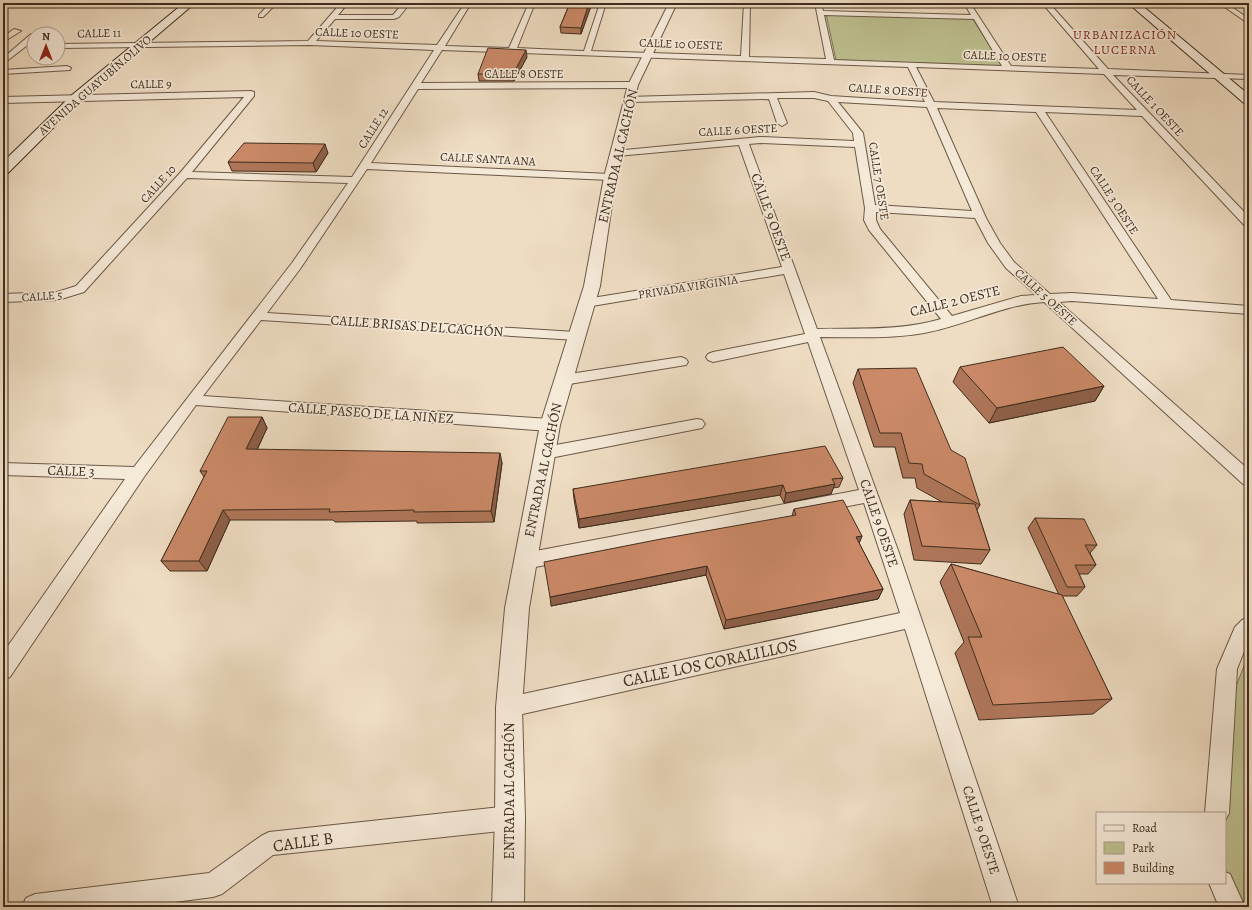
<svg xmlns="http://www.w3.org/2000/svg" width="1252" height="910" viewBox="0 0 1252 910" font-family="Alegreya,serif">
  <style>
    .green { fill: #bec090; stroke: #7e7657 }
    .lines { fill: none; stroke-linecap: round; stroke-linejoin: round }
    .minor-casing { stroke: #6b5947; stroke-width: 2 }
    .tertiary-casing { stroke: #6b5947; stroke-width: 2 }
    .secondary-casing { stroke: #3f2d1e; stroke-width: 2 }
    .minor { fill: #f5e9d8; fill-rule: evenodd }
    .tertiary { fill: #f5e9d8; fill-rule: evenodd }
    .secondary { fill: #f5e9d8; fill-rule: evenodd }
    .wall { fill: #af7659; stroke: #3f2d1e }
    .shaded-wall { fill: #8e6049; stroke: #3f2d1e }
    .building { fill: #cb8968; stroke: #3f2d1e }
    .labels { text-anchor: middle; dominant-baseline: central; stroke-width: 3.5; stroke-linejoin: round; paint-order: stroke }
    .far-street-label { font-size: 12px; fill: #3f2d1e; stroke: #f5e9d8 }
    .far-neighbourhood-label { font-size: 13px; letter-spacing: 1px; fill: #7a1f14; stroke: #f5e9d8 }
    .street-label { font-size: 14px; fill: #3f2d1e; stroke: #f5e9d8 }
    .near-street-label { font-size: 17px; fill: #3f2d1e; stroke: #f5e9d8 }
  </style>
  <rect width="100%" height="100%" fill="#efddc3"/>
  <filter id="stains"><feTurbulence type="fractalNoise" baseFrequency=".005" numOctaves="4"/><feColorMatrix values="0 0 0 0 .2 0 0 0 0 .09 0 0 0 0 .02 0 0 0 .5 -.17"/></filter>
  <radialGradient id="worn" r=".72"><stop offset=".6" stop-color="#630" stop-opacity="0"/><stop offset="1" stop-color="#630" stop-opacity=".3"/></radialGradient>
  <!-- green -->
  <path class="green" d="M826,14L972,18L1003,66L836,60Z
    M1249,653V907H1238C1220,880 1225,844 1225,813H1217L1223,720Z"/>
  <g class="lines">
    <defs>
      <path id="minor" d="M270,3H277L263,17H259V15Z
        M341,3H348L338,15H393L403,3H410L399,17L394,19H335L316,41L437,45L465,3H471L445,46L509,48L529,3H535L517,48L584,51L600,3H606L591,51L741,56L744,3H750L749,57L826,59L815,3H821L823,11L971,15L964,3H970L1011,66L1099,69L1042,3H1049L1108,69L1249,75V79L1113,75L1249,217V227L1245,226L1142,116L1045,112L1171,300L1249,306V314L1072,301L1059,302L1249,470V486L1243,484L1044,302C1000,305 965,326 924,333C890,339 854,337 820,337L899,553L1019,907H993L905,629L509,717L502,714L498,707L502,700L509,697L900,613L864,503L525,569L519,566L516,561L519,556L525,553L859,490L808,342L713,362L708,360L706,357L708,354L713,352L805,334L784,274L586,307L580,303L586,299L782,267L739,145L617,156L612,153L614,151L760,137L854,141L853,133L828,101L814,98H777L787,123L782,126L777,123L769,99L630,102L627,101V97L814,92L831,96L925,102L908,67L442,50L421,83L633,82L637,85L633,88L418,89L371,163L610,174L615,177L610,180L367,169L300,269L267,313L576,332L581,333L583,336L581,339L576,340L261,320L203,396L550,419L555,421L558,425L555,429L550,431L196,405L144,477L10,677L3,680V653L125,479L3,475V463L134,467L292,263L348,183L187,178L84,292L58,300L3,302V294L57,292L76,286L180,173L244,97L3,103V97L251,91L254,92V96L192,172L352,177L434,50L310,45L58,48V44L308,41ZM824,15L974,19L1002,66L834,60ZM916,67L1104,74L1137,110L934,102ZM838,102L927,107L972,211L875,205L863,133ZM937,108L1036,112L1158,299L1072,293L1050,294L1014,262L1000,243L986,218ZM760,143L855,147L865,208L864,220L869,230L941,319C901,331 858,328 817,329L749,144ZM876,212L975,218L988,243L1006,268L1036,295L1021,296L952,316L880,229L876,220Z
        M1219,3H1226L1249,19V24Z
        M14,29L21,31L3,42V37Z
        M31,34H35L34,40L3,64V58Z
        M67,66L71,68L70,70L3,74V70Z
        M681,357L686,359L688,362L686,365L563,385L558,383L556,380L558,377L563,375Z
        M697,419L702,420L705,424L702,428L545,459L539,457L537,453L539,449L545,447Z
        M1249,617V639L1237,669L1229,813L1225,821V813H1205L1217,669L1235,627L1242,620Z
        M510,806L518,810L522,818L518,826L510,830L273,855L222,894L213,897L136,907H22L26,898L35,894L209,873L261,836L269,832Z
        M1225,872L1230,874L1245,907H1219L1209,883H1225Z"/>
      <path id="tertiary" d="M669,3H677L638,85L616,177L600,286L560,425L529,608L522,707L525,818L524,907H492L495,818L496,707L505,608L540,425L584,286L604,177L628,85Z"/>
      <path id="secondary" d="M184,3H195L80,101L8,173L3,174V162L72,95Z
        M1128,3H1139L1249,95V105L1245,104Z"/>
    </defs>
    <!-- minor casing -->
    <use href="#minor" class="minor-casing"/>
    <!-- tertiary casing -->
    <use href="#tertiary" class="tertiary-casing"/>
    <!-- secondary casing -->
    <use href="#secondary" class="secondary-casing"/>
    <!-- minor -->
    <use href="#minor" class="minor"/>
    <!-- tertiary -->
    <use href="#tertiary" class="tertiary"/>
    <!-- secondary -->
    <use href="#secondary" class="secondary"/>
  </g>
  <!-- wall -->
  <path class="wall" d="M570,3H590L591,6L581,34L561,33L560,27Z
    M527,57L514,81H479L478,74Z
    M328,153L316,172L232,171L228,162Z
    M960,367L1104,386L1095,401L989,423L953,382Z
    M858,369L951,450L980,505L977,510L990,550L981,564L914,560L904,514L910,500L942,502L917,488L915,478H903L895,447H874L853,383Z
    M262,417L267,428L257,450L502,463L494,522L417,523V521L335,522L333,520H230L207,571H170L161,561L204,477L200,471Z
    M843,478L839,487L833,488L831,494L784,503L780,495L579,528L574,499L573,489Z
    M794,509L862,536L859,543L883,589L878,599L724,629L706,575L551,606L792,516Z
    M1035,518L1097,545L1090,553L1096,565L1088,574H1079L1085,587L1077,596H1062L1112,699L1093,714L979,720L955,653L964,642L940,582L951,564L1059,595L1028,528Z"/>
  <!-- shaded-wall -->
  <path class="shaded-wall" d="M589,3H590L591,6L581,34V28Z
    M526,50L527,57L514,81L513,74Z
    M325,144L328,153L316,172L313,163Z
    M1104,386L1095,401L989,423L997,408Z
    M262,417L267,428L252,460L246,449Z
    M500,453L502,463L494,522L491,511Z
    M835,484L831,494L784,503L786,493Z
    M783,485L780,495L579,528V519Z
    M223,510L230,520L207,571L199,561Z
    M862,536L858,546L856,537Z
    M707,566L706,575L551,606L550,597Z
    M883,589L878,599L724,629L726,620Z"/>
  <!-- building -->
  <path class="building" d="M570,3H589L581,28L560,27Z
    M488,48L526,50L513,74H478Z
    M244,143L325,144L313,163L228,162Z
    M1063,347L1104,386L997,408L960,367Z
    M916,368L951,450L965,458L980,505L924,474L922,464L909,463L901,433H880L858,369Z
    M228,417H262L246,449L500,453L491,511L414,512V510L329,512L330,509L223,510L199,561H161L207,471H200Z
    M825,446L843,478L832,479L835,484L786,493L783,485L579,519L573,489Z
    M843,500L862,536L856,537L883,589L726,620L707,566L550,597L544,562L661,539L796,515L794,509Z
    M910,500L975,504L990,550L922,546Z
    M1035,518L1084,519L1097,545H1085L1096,565H1075L1085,587H1067Z
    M951,564L1062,595L1112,699L993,705L968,637H982Z"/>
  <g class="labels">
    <!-- far-street labels -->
    <g class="far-street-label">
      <text transform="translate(99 33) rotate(-1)">CALLE 11</text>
      <text transform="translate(357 33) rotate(2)">CALLE 10 OESTE</text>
      <text transform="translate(681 44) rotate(2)">CALLE 10 OESTE</text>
      <text transform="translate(1005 56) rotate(2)">CALLE 10 OESTE</text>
      <text x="524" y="74">CALLE 8 OESTE</text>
      <text transform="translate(151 84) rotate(-1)">CALLE 9</text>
      <text transform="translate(95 85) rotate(-41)">AVENIDA GUAYUBÍN OLIVO</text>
      <text transform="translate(888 90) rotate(4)">CALLE 8 OESTE</text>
      <text transform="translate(1155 106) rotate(47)">CALLE 1 OESTE</text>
      <text transform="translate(373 128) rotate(-58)">CALLE 12</text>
      <text transform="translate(738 130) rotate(-3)">CALLE 6 OESTE</text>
      <text transform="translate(488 159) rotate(3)">CALLE SANTA ANA</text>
      <text transform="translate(879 181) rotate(81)">CALLE 7 OESTE</text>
      <text transform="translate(158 184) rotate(-48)">CALLE 10</text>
      <text transform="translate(1114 200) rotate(57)">CALLE 3 OESTE</text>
      <text transform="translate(688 287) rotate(-9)">PRIVADA VIRGINIA</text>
      <text transform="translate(42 296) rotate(-4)">CALLE 5</text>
      <text transform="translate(1046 297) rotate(42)">CALLE 5 OESTE</text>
    </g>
    <!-- far-neighbourhood labels -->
    <g class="far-neighbourhood-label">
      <text x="1125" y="34">URBANIZACIÓN<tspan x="1125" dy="15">LUCERNA</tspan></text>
    </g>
    <!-- street labels -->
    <g class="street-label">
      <text transform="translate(618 156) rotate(-77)">ENTRADA AL CACHÓN</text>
      <text transform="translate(771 217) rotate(70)">CALLE 9 OESTE</text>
      <text transform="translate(955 301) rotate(-14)">CALLE 2 OESTE</text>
      <text transform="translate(417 326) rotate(4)">CALLE BRISAS DEL CACHÓN</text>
      <text transform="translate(371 413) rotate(4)">CALLE PASEO DE LA NIÑEZ</text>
      <text transform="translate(543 470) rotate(-78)">ENTRADA AL CACHÓN</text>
      <text transform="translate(71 471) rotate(2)">CALLE 3</text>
      <text transform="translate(879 523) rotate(71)">CALLE 9 OESTE</text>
      <text transform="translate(509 791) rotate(-90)">ENTRADA AL CACHÓN</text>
      <text transform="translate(981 830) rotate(72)">CALLE 9 OESTE</text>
    </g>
    <!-- near-street labels -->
    <g class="near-street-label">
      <text transform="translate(710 663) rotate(-12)">CALLE LOS CORALILLOS</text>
      <text transform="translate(303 842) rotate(-8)">CALLE B</text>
    </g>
  </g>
  <!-- margin -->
  <rect width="1252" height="910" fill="none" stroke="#efddc3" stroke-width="16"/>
  <rect x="4" y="4" width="1244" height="902" fill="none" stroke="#3f2d1e" stroke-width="2"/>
  <rect x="8" y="8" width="1236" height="894" fill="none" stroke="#3f2d1e"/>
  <!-- legend -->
  <rect x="1096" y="812" width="130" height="72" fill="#f5e9d8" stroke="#ac9e8e"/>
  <rect x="1104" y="825" width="20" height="6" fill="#f5e9d8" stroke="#ac9e8e"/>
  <text x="1132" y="832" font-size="12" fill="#3f2d1e">Road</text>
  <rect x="1104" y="842" width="20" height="12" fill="#bec090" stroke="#ac9e8e"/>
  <text x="1132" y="852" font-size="12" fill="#3f2d1e">Park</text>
  <rect x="1104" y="862" width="20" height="12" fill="#cb8968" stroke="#ac9e8e"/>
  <text x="1132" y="872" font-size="12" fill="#3f2d1e">Building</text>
  <!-- north arrow -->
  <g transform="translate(46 46)"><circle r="19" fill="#f5e9d8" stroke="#ac9e8e"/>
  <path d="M0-3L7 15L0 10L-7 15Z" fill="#8f2418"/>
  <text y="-6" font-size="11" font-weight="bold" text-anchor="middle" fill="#3f2d1e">N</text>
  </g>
  <rect width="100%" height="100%" filter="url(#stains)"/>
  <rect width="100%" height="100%" fill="url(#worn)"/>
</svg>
